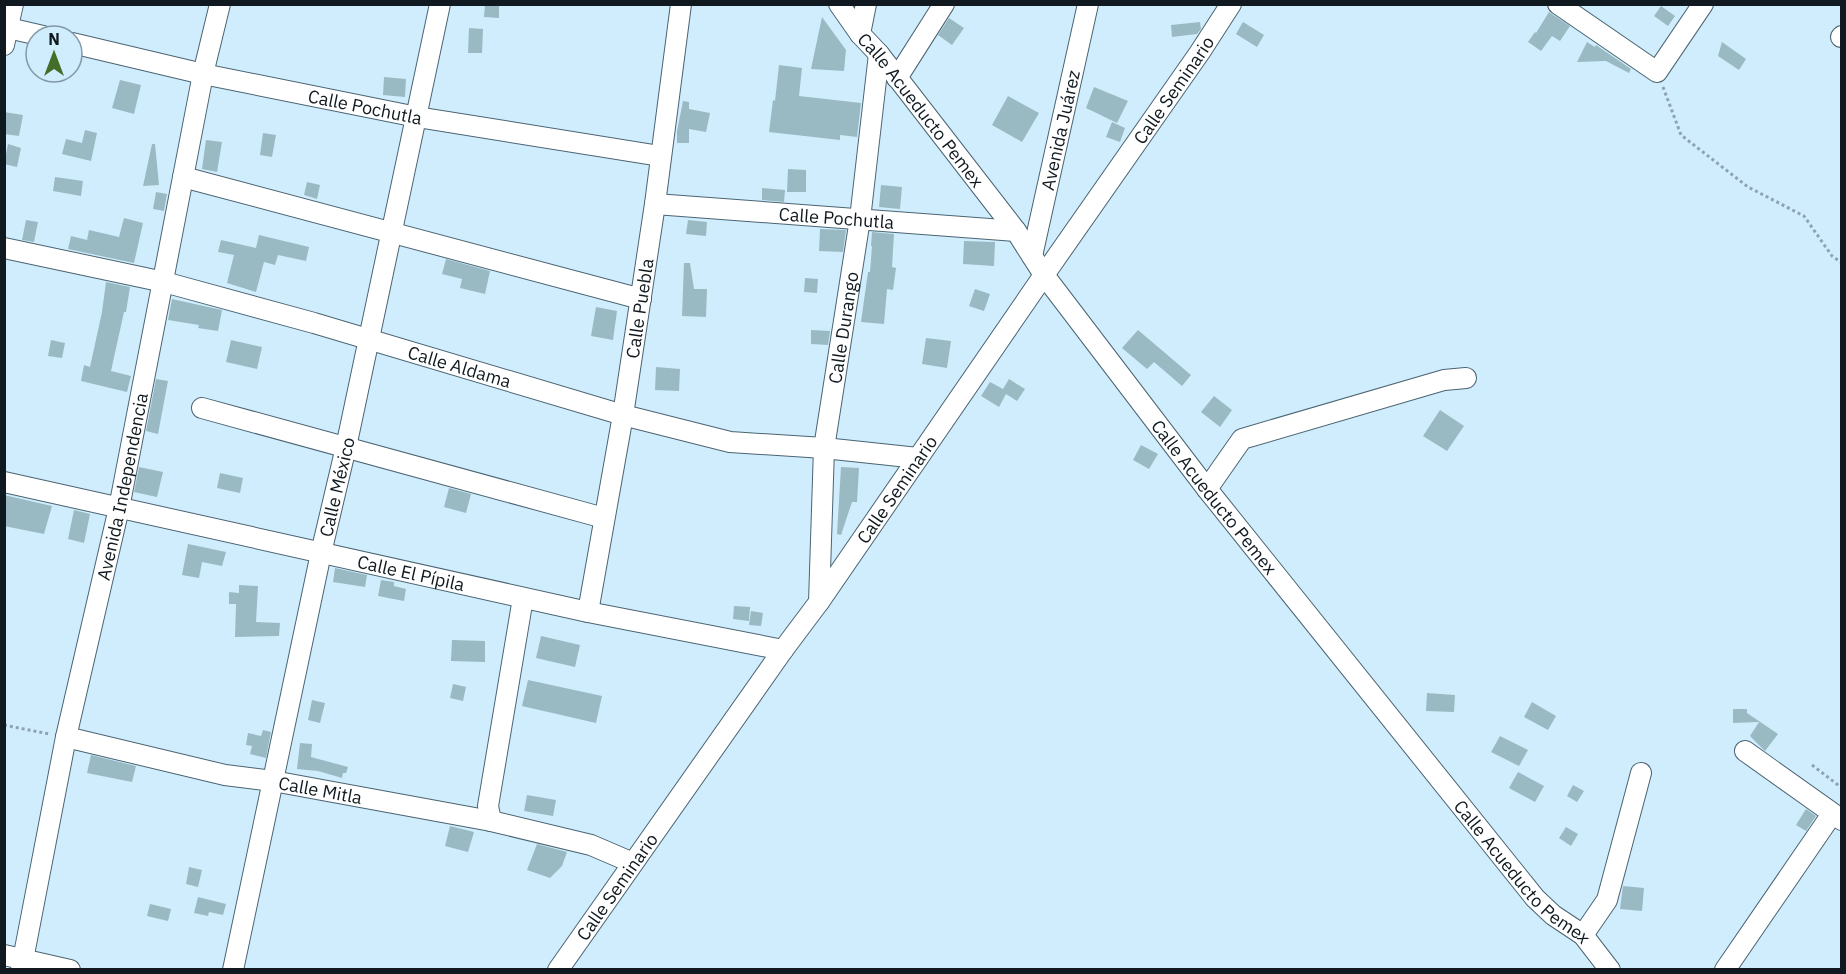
<svg xmlns="http://www.w3.org/2000/svg" width="1846" height="974" viewBox="0 0 1846 974" font-family="'IBM Plex Sans',sans-serif">
  <style>
    .building { fill: #99bac2 }
    .lines { fill: none; stroke-linecap: round; stroke-linejoin: round }
    .minor-casing { stroke: #4b6472; stroke-width: 22 }
    .path { stroke: #8da3b1; stroke-width: 3; stroke-dasharray: 3 3; stroke-linecap: butt }
    .minor { stroke: #fff; stroke-width: 20 }
    .labels { text-anchor: middle; dominant-baseline: central; stroke-width: 5; stroke-linejoin: round; paint-order: stroke }
    .street-label { font-size: 18px; fill: #0f191f; stroke: #d0edfe }
  </style>
  <rect width="100%" height="100%" fill="#d0edfe"/>
  <!-- building -->
  <path class="building" d="M485,4H499V18L484,17Z
    M1661,6L1675,16L1668,26L1654,16Z
    M1549,12L1570,26L1560,41L1552,36L1541,51L1528,42L1535,32L1536,33Z
    M822,17L846,50L844,71L811,69Z
    M949,18L964,28L952,45L938,35Z
    M1200,22L1201,29L1197,34L1172,37L1171,25Z
    M1243,22L1264,35L1257,47L1236,34Z
    M469,28L483,29L482,53H468Z
    M1587,42L1595,47L1596,45L1631,69L1629,73L1606,61L1577,62Z
    M1722,42L1746,59L1739,70L1718,56Z
    M779,65L802,68L799,96L861,103L857,137L840,135V140L769,132L773,100L775,101Z
    M384,77L406,79L405,97L383,95Z
    M120,80L141,85L134,114L112,108Z
    M1094,87L1128,101L1117,123L1086,108Z
    M1008,96L1039,113L1022,142L992,125Z
    M683,101L689,102V109L710,113L706,132L689,129V143H677V131Z
    M4,112L23,115L19,136L4,134Z
    M1112,122L1125,128L1120,142L1106,137Z
    M85,130L97,133L91,161L62,154L66,139L82,143Z
    M263,133L276,135L272,157L260,155Z
    M206,140L222,142L217,172L202,169Z
    M8,144L21,148L17,167L4,164Z
    M152,144H155L159,185L143,186Z
    M788,169L806,170V192H787Z
    M55,177L83,181L81,196L53,191Z
    M307,182L320,185L317,199L304,195Z
    M881,185L902,187L900,209L879,207Z
    M762,188L785,190L784,202L762,200Z
    M156,192L167,194L164,211L153,209Z
    M124,218L143,223L134,263L68,249L71,236L87,240L89,230L119,237Z
    M26,220L38,222L34,242L22,240Z
    M688,220L707,222L706,236L686,234Z
    M820,229L846,230L843,252L819,251Z
    M872,232L894,234L892,267L896,268L893,290L887,289L884,324L861,322L868,272H870L872,246H871Z
    M259,235L309,247L306,261L278,255L275,265L264,262L256,292L227,283L234,255L218,252L221,240L256,248Z
    M964,241L995,242L994,266L963,264Z
    M446,259L490,271L485,294L460,288L462,279L442,274Z
    M684,263H690L694,289H707L706,317L682,316Z
    M805,278L818,279L817,293L804,292Z
    M106,282L130,287L126,312H124L111,371L131,376L127,392L81,381L84,365L90,367L102,312Z
    M975,289L990,294L984,311L969,306Z
    M172,299L222,310L218,331L198,328L199,325L168,320Z
    M596,307L617,311L613,340L591,336Z
    M811,330L830,331L828,345L811,344Z
    M1138,330L1191,375L1182,386L1154,362L1147,369L1122,348Z
    M926,338L951,341L947,368L922,364Z
    M51,340L65,343L62,358L48,356Z
    M231,340L262,347L257,369L226,362Z
    M656,367L680,369L679,391L655,390Z
    M156,379L168,381L158,434L146,431Z
    M1009,379L1025,389L1017,401L1006,394L999,407L981,396L990,382L1003,389Z
    M1214,396L1232,410L1220,427L1201,412Z
    M1440,410L1464,426L1447,451L1423,436Z
    M1141,445L1158,454L1149,469L1133,460Z
    M139,467L163,472L157,497L134,492Z
    M841,467L859,468L857,502H852L841,535L837,534Z
    M220,473L243,478L240,493L217,488Z
    M449,488L471,494L466,513L444,507Z
    M4,495L52,506L44,534L4,526Z
    M74,510L90,514L84,543L68,539Z
    M188,544L226,552L222,566L202,562L199,578L182,575Z
    M335,568L367,575L365,587L333,582Z
    M381,580L394,582V586L406,589L404,601L378,596Z
    M239,585L258,586L256,622L280,623L279,636L235,637L236,604H229V592L239,593Z
    M734,606L750,607L749,621L733,619Z
    M751,611L763,613L761,626L749,625Z
    M541,636L580,645L575,667L536,658Z
    M452,640L485,641V662L451,661Z
    M528,680L602,696L596,723L522,706Z
    M453,684L466,687L463,701L450,698Z
    M1427,693L1455,695L1454,712L1426,711Z
    M312,700L325,703L320,723L308,720Z
    M1532,702L1556,716L1548,730L1524,717Z
    M1733,709H1747V713L1778,734L1765,751L1750,736L1759,722L1733,723Z
    M263,730L271,732L266,758L250,754L252,746L246,745L248,733L261,736Z
    M1500,736L1528,750L1519,766L1491,752Z
    M300,743L312,744L311,757L348,767L346,773H343L342,778L318,771L297,769Z
    M91,755L136,766L132,782L87,773Z
    M1518,772L1544,786L1535,802L1509,788Z
    M1573,785L1584,791L1577,802L1567,796Z
    M527,795L556,800L553,816L524,811Z
    M1806,809L1816,816L1806,831L1796,825Z
    M450,826L474,832L468,852L445,846Z
    M1566,827L1578,834L1571,846L1559,838Z
    M537,844L567,852L562,866L550,878L527,870Z
    M189,867L202,870L198,887L186,884Z
    M1623,886L1644,888L1642,911L1620,909Z
    M198,897L226,904L223,915L209,912L208,916L194,913Z
    M150,904L171,909L168,921L147,916Z"/>
  <g class="lines">
    <defs>
      <g id="minor">
        <path id="s1" d="M839,4L860,34L879,54L1016,231L1044,275L1207,489L1535,898L1553,915L1583,935L1610,970"/>
        <path d="M1558,4L1657,72L1703,4"/>
        <path d="M4,27L43,36"/>
        <path d="M860,34L866,4"/>
        <path d="M1841,37L1842,36"/>
        <path id="s2" d="M72,43L203,74L417,117L660,156"/>
        <path d="M4,45L13,4"/>
        <path d="M897,78L944,4"/>
        <path d="M183,177L641,299"/>
        <path id="s3" d="M655,204L1016,231"/>
        <path id="s4" d="M4,248L164,282L314,323L623,415L730,442L824,448L918,458"/>
        <path id="s5" d="M1032,256L1088,4"/>
        <path d="M202,408L604,518"/>
        <path id="s6" d="M4,482L588,612L783,650"/>
        <path d="M1207,489L1242,439L1444,380L1466,378"/>
        <path id="s7" d="M819,602L824,448L860,219L879,54"/>
        <path id="s8" d="M588,612L623,415L655,204L681,4"/>
        <path id="s9" d="M66,737L225,775L273,781L491,821L591,845L633,863"/>
        <path d="M1745,751L1842,820"/>
        <path d="M491,821L488,806L523,598"/>
        <path d="M1583,935L1607,900L1641,773"/>
        <path d="M4,955L70,970"/>
        <path id="s10" d="M21,970L66,737L119,508L203,74L220,4"/>
        <path id="s11" d="M233,970L321,553L346,447L440,4"/>
        <path id="s12" d="M558,970L783,650L819,602L1044,275L1200,52L1231,4"/>
        <path d="M1725,970L1832,814"/>
      </g>
    </defs>
    <!-- minor casing -->
    <use href="#minor" class="minor-casing"/>
    <!-- path -->
    <path class="path" d="M1663,87L1681,135L1748,187L1804,216L1832,256L1842,263
      M4,725L49,734
      M1812,765L1842,788"/>
    <!-- minor -->
    <use href="#minor" class="minor"/>
  </g>
  <g class="labels">
    <!-- street labels -->
    <g class="street-label">
      <text stroke="none"><textPath href="#s12" startOffset="1074">Calle Seminario</textPath></text>
      <text stroke="none"><textPath href="#s2" startOffset="300">Calle Pochutla</textPath></text>
      <text stroke="none"><textPath href="#s1" startOffset="134">Calle Acueducto Pemex</textPath></text>
      <text stroke="none"><textPath href="#s5" startOffset="129">Avenida Juárez</textPath></text>
      <text stroke="none"><textPath href="#s3" startOffset="182">Calle Pochutla</textPath></text>
      <text stroke="none"><textPath href="#s8" startOffset="308">Calle Puebla</textPath></text>
      <text stroke="none"><textPath href="#s7" startOffset="276">Calle Durango</textPath></text>
      <text stroke="none"><textPath href="#s4" startOffset="471">Calle Aldama</textPath></text>
      <text stroke="none"><textPath href="#s10" startOffset="494">Avenida Independencia</textPath></text>
      <text stroke="none"><textPath href="#s11" startOffset="494">Calle México</textPath></text>
      <text stroke="none"><textPath href="#s12" startOffset="588">Calle Seminario</textPath></text>
      <text stroke="none"><textPath href="#s1" startOffset="620">Calle Acueducto Pemex</textPath></text>
      <text stroke="none"><textPath href="#s6" startOffset="417">Calle El Pípila</textPath></text>
      <text stroke="none"><textPath href="#s9" startOffset="260">Calle Mitla</textPath></text>
      <text stroke="none"><textPath href="#s1" startOffset="1106">Calle Acueducto Pemex</textPath></text>
      <text stroke="none"><textPath href="#s12" startOffset="102">Calle Seminario</textPath></text>
    </g>
  </g>
  <!-- border -->
  <rect width="1846" height="974" fill="none" stroke="#0f191f" stroke-width="12"/>
  <!-- north arrow -->
  <g transform="translate(54 54)"><circle r="28" fill="#d0edfe" stroke="#8398a5" stroke-width="1.5"/>
  <path d="M0-4.5L10 22L0 15L-10 22Z" fill="#446d29"/>
  <text y="-9" font-size="16" font-weight="bold" text-anchor="middle" fill="#0f191f">N</text>
  </g>
</svg>
